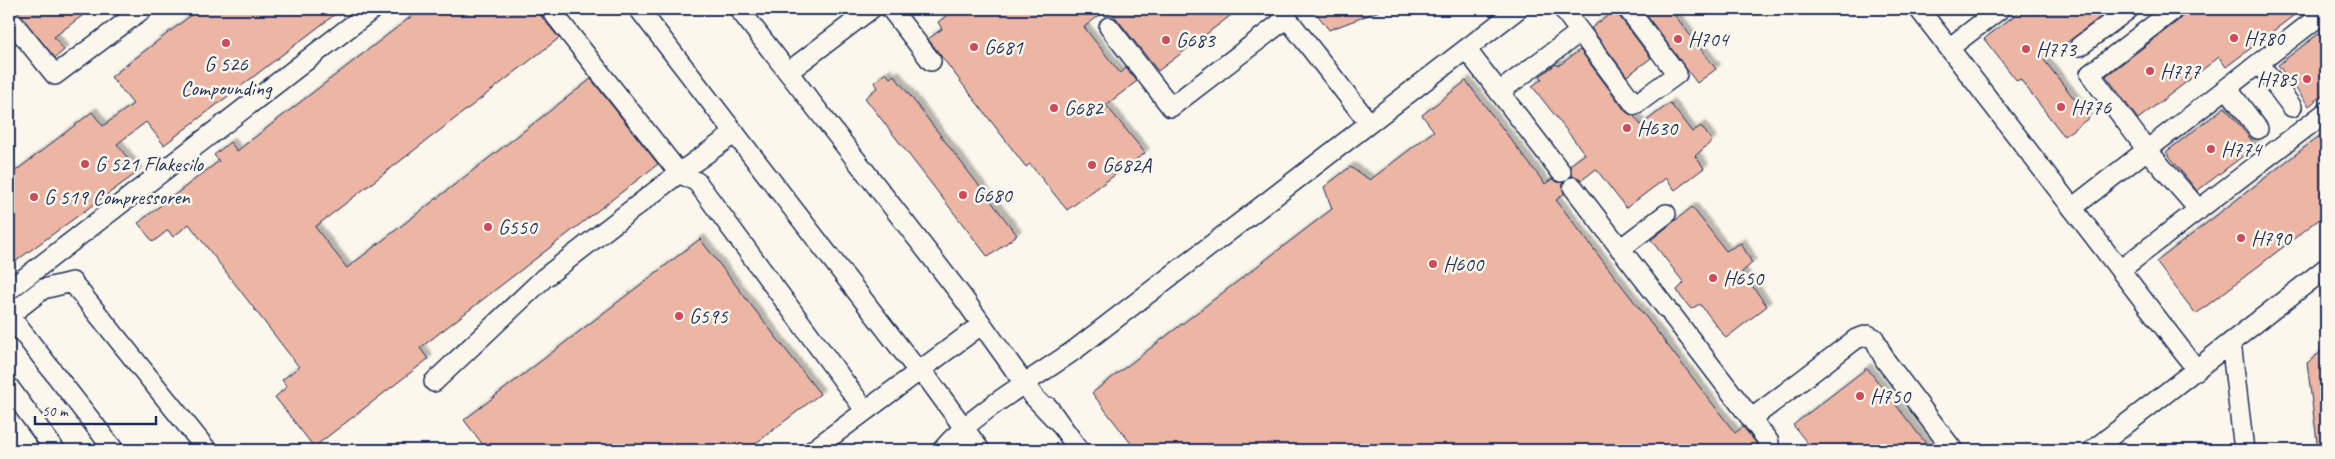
<svg xmlns="http://www.w3.org/2000/svg" width="2335" height="459" viewBox="0 0 2335 459" font-family="Caveat,sans-serif">
  <style>
    .building { fill: #edb5a4; stroke: #1b2f5e; filter: url(#shadow) }
    .lines { fill: none; stroke-linecap: round; stroke-linejoin: round }
    .minor-casing { stroke: #1b2f5e; stroke-width: 22 }
    .minor { stroke: #fbf7ec; stroke-width: 19 }
    .poi-dot { fill: #d1495b; stroke: #fbf7ec; stroke-width: 2 }
    .labels { text-anchor: middle; dominant-baseline: central; stroke-width: 5; stroke-linejoin: round; paint-order: stroke }
    .poi-label { font-size: 21px; fill: #1b2f5e; stroke: #fbf7ec; text-anchor: start }
  </style>
  <defs>
    <filter id="shadow"><feDropShadow dx="4.5" dy="-4.5" stdDeviation="1" flood-color="#0004"/></filter>
  </defs>
  <rect width="100%" height="100%" fill="#fbf7ec"/>
  <filter id="ink" filterUnits="userSpaceOnUse"><feTurbulence type="fractalNoise" baseFrequency=".02" numOctaves="2"/><feDisplacementMap in="SourceGraphic" scale="10" xChannelSelector="R" yChannelSelector="G"/><feConvolveMatrix kernelMatrix="1 2 1 2 8 2 1 2 1" color-interpolation-filters="sRGB"/></filter>
  <g filter="url(#ink)">
    <!-- building -->
    <path class="building" d="M15,9H91L54,37L64,50L55,58Z
      M199,9H342L164,145L146,122L117,144L138,172L9,266V176L92,112L103,126L133,104L111,77Z
      M421,9H539L541,16L559,38L315,227L347,268L591,79L658,164L420,348L428,359L314,447L275,397L287,387L282,380L299,367L189,224L173,237L168,230L153,242L138,223L219,161L214,155L230,142L237,151Z
      M955,9L961,14L968,9H1108L1084,27L1120,73L1126,68L1137,81L1106,105L1145,153L1067,210L1030,164L1026,167L928,39L942,29L938,22Z
      M1109,9H1239L1158,71Z
      M1313,9H1381L1382,10L1329,30Z
      M1617,9L1619,16L1651,58L1627,76L1591,28Z
      M1642,9H1670L1716,69L1697,83Z
      M2023,9H2111L2044,60L2089,118L2064,136L2020,79L2017,81L1984,39Z
      M2183,9H2302L2226,67L2219,57L2138,119L2106,76L2179,20L2182,16Z
      M2326,28V93L2309,106L2278,65Z
      M1580,50L1626,112L1634,116L1641,125L1670,103L1692,132L1701,126L1712,141L1695,156L1704,168L1675,190L1666,178L1626,208L1596,169L1582,180L1571,176L1570,165L1585,154L1532,86L1542,79L1540,76L1556,64L1558,66Z
      M886,73L890,78L894,75L1017,235L988,257L865,98L878,87L874,82Z
      M1466,81L1545,184L1552,179L1563,183L1564,194L1556,200L1735,433L1743,427L1762,450H1136L1092,393L1332,209L1324,187L1350,167L1370,180L1434,131L1422,115Z
      M2225,107L2256,146L2197,191L2166,152Z
      M2326,131V214L2196,314L2156,262Z
      M1692,207L1726,251L1741,243L1752,263L1742,272L1767,306L1726,338L1700,304L1691,309L1681,297L1677,290L1684,283L1651,240Z
      M700,239L820,394L747,450H487L464,420Z
      M2326,348V450H2318L2307,363Z
      M1867,368L1931,450H1813L1793,425Z"/>
    <g class="lines">
      <defs>
        <path id="minor" d="M550,9L679,173L697,182L865,410
          M639,9L911,362L929,380L980,450
          M739,9L961,295L1034,397L1055,419
          M891,9L931,61
          M1280,9L1369,123
          M1563,9L1635,105L1677,74L1628,9
          M1919,9L2197,370
          M2171,9L2172,11L2090,74L2147,150L2199,210
          M9,18L55,75L143,9
          M1109,27L1171,107L1287,18
          M2080,46L2129,9
          M1949,48L2000,9
          M1466,49L1561,172
          M2259,63L2292,107
          M788,72L871,9
          M2227,88L2258,129
          M1499,92L1580,32
          M1573,187L1666,308
          M2072,208L2326,11
          M1620,249L1666,214
          M2120,270L2326,112
          M9,290L373,9
          M9,315L114,450
          M10,315L43,289L72,282L207,450
          M1672,315L1769,442
          M2231,342L2244,450
          M434,382L544,278L679,173L735,133
          M9,387L55,450
          M1048,407L1079,450
          M1751,419L1856,339L1868,335L1874,338L1885,360L1953,450
          M813,450L981,325
          M942,450C974,412 1035,378 1076,349L1518,9
          M956,450H965
          M2093,450L2326,268"/>
      </defs>
      <!-- minor casing -->
      <use href="#minor" class="minor-casing"/>
      <!-- minor -->
      <use href="#minor" class="minor"/>
    </g>
  </g>
  <!-- markers -->
  <g class="poi-dot">
    <circle cx="2234" cy="38" r="5"/>
    <circle cx="1678" cy="39" r="5"/>
    <circle cx="1166" cy="40" r="5"/>
    <circle cx="226" cy="43" r="5"/>
    <circle cx="974" cy="47" r="5"/>
    <circle cx="2026" cy="49" r="5"/>
    <circle cx="2150" cy="71" r="5"/>
    <circle cx="2307" cy="79" r="5"/>
    <circle cx="2061" cy="107" r="5"/>
    <circle cx="1054" cy="108" r="5"/>
    <circle cx="1627" cy="128" r="5"/>
    <circle cx="2211" cy="149" r="5"/>
    <circle cx="85" cy="164" r="5"/>
    <circle cx="1092" cy="165" r="5"/>
    <circle cx="963" cy="195" r="5"/>
    <circle cx="34" cy="197" r="5"/>
    <circle cx="488" cy="227" r="5"/>
    <circle cx="2241" cy="238" r="5"/>
    <circle cx="1433" cy="264" r="5"/>
    <circle cx="1713" cy="278" r="5"/>
    <circle cx="679" cy="316" r="5"/>
    <circle cx="1860" cy="396" r="5"/>
  </g>
  <g class="labels">
    <!-- poi labels -->
    <g class="poi-label">
      <text x="2244" y="38">H780</text>
      <text x="1688" y="39">H704</text>
      <text x="1176" y="40">G683</text>
      <text x="984" y="47">G681</text>
      <text x="2036" y="49">H773</text>
      <text x="226" y="64" text-anchor="middle">G 526<tspan x="226" dy="24">Compounding</tspan></text>
      <text x="2160" y="71">H777</text>
      <text x="2297" y="79" text-anchor="end">H785</text>
      <text x="2071" y="107">H776</text>
      <text x="1064" y="108">G682</text>
      <text x="1637" y="128">H630</text>
      <text x="2221" y="149">H774</text>
      <text x="95" y="164">G 521 Flakesilo</text>
      <text x="1102" y="165">G682A</text>
      <text x="973" y="195">G680</text>
      <text x="44" y="197">G 519 Compressoren</text>
      <text x="498" y="227">G550</text>
      <text x="2251" y="238">H790</text>
      <text x="1443" y="264">H600</text>
      <text x="1723" y="278">H650</text>
      <text x="689" y="316">G595</text>
      <text x="1870" y="396">H750</text>
    </g>
  </g>
  <!-- margin -->
  <rect width="2335" height="459" fill="none" stroke="#fbf7ec" stroke-width="30"/>
  <rect x="15" y="15" width="2305" height="429" fill="none" stroke="#1b2f5e" stroke-width="2" filter="url(#ink)"/>
  <!-- scale -->
  <path d="M35 416v8h121v-8" fill="none" stroke="#1b2f5e" stroke-width="2.5"/>
  <text x="42" y="416" font-size="15" fill="#1b2f5e" stroke="#fbf7ec" stroke-width="4" paint-order="stroke">50 m</text>
</svg>
